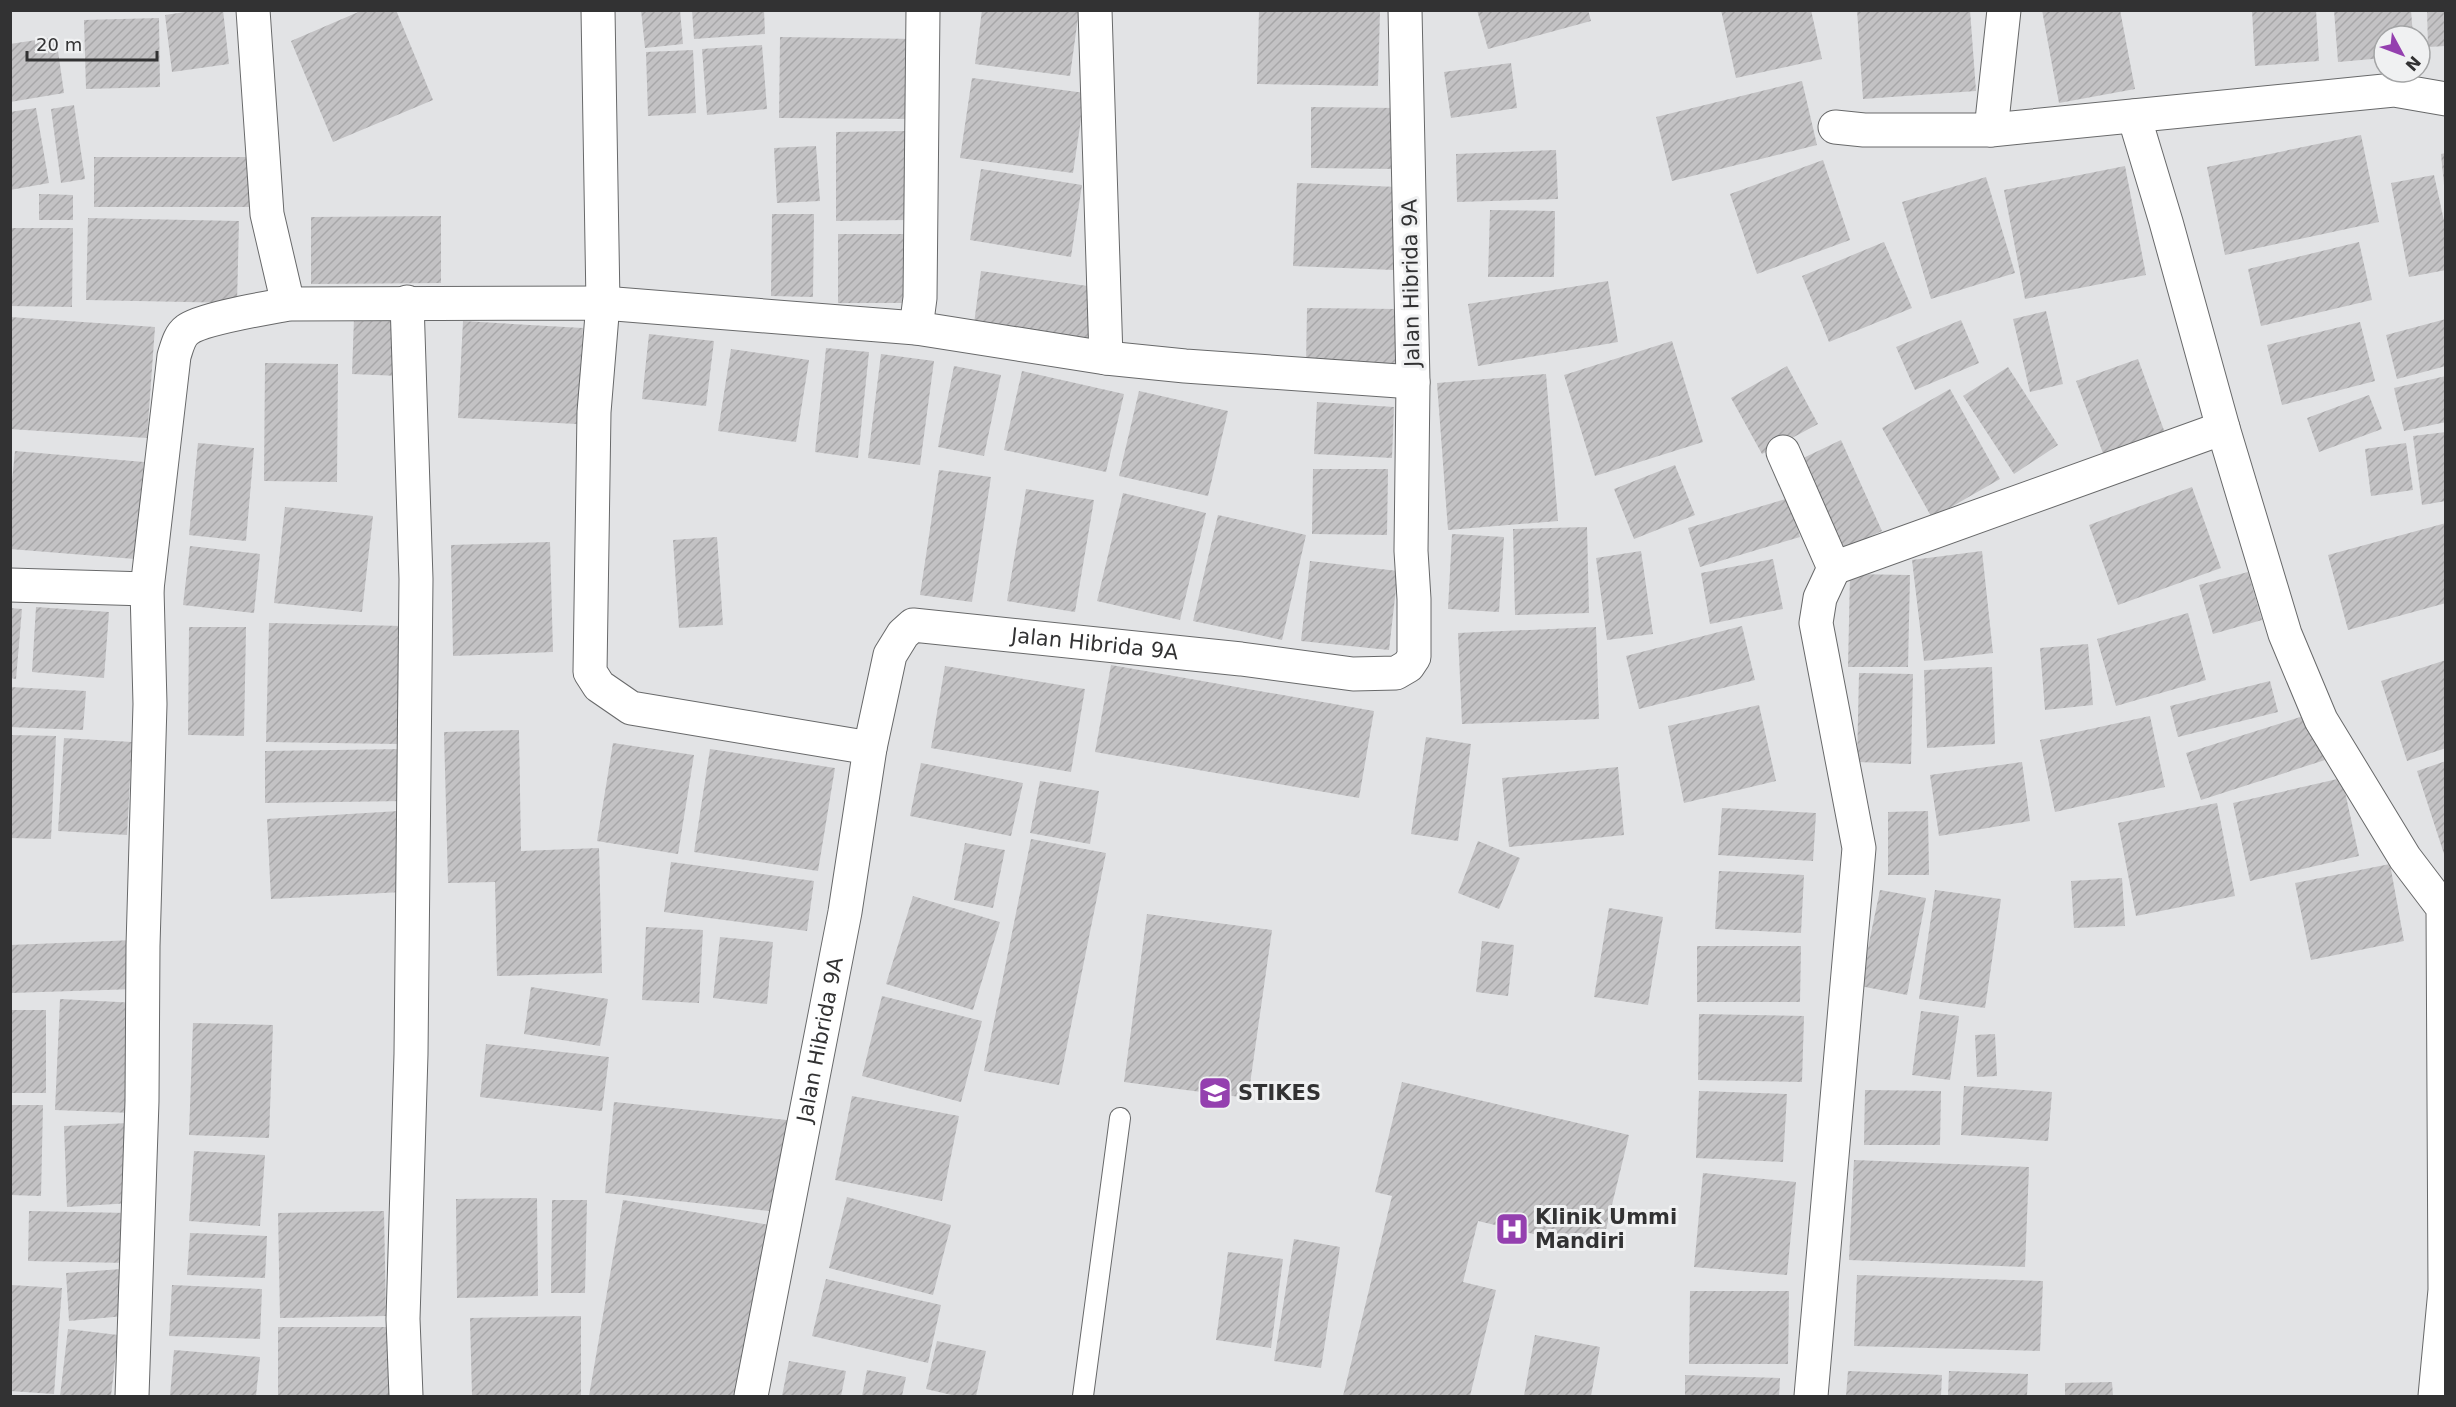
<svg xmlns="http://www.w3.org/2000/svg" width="2456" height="1407" viewBox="0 0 2456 1407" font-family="'DejaVu Sans',sans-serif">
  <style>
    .building { fill: url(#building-hatch) }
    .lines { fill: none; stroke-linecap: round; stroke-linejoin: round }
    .service-casing { stroke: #68696a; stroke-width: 22 }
    .minor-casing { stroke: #68696a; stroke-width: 35 }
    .service { stroke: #fff; stroke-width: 20 }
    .minor { stroke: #fff; stroke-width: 33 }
    .labels { text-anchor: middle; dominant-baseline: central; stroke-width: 6; stroke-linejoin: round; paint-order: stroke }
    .street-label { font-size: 21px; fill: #323233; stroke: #f0f1f2 }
    .poi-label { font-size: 21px; font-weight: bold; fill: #323233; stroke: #f0f1f2; text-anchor: start }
  </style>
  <defs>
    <pattern id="building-hatch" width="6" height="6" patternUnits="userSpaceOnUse" patternTransform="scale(1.5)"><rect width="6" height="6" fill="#c3c2c4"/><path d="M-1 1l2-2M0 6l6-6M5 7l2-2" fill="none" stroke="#a8a7a9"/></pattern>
  </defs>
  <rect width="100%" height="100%" fill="#e2e3e5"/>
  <!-- building -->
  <path class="building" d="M199,10H223L229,64L172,72L165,15Z
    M363,10H396L433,100L333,142L291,41Z
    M641,10H680L683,44L645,48Z
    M692,10H764L765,34L694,39Z
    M982,10H1079L1070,76L975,64Z
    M1259,10H1380L1378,86L1257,84Z
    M1477,10H1588L1591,21L1488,49Z
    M1721,10H1811L1822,59L1736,78Z
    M1857,10H1970L1976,91L1863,99Z
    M2042,10H2120L2135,89L2059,103Z
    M2252,10H2316L2319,61L2255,66Z
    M2334,10H2411L2413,36H2384V58L2338,62Z
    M2427,10H2446V46L2428,47Z
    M159,18L160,87L86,89L84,20Z
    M56,37L64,93L10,102V44Z
    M780,37L917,39L915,119L779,118Z
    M762,45L767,109L707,115L702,49Z
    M693,50L696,113L648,116L646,52Z
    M1511,63L1517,108L1451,118L1444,72Z
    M972,78L1085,93L1073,173L960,158Z
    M1802,81L1817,145L1672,181L1656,117Z
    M74,105L85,179L61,183L51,109Z
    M1311,107L1397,108L1396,169L1311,168Z
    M36,108L49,183L10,190V112Z
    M907,131L908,220L836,221V132Z
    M2361,135L2379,222L2225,255L2207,167Z
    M816,146L820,201L777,203L774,148Z
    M1556,150L1558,199L1457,202L1456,154Z
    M2446,153V185H2444L2441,154Z
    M94,157H254V207H94Z
    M1823,160L1850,240L1757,274L1730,194Z
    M2125,166L2146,275L2025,299L2004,190Z
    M981,169L1082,185L1071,257L970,240Z
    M2434,175L2446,230V270L2409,277L2391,183Z
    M1986,177L2015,273L1931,299L1902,202Z
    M1297,183L1398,187L1394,270L1293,266Z
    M39,194L73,195V220H39Z
    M1490,210L1555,211L1554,277H1488Z
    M772,214H814L813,297L771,296Z
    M441,216V283L311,284V217Z
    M88,218L239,221L237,303L86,300Z
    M10,228H73L72,307L10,306Z
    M838,234H911V303H838Z
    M1884,242L1912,308L1829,342L1802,276Z
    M2359,242L2372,300L2261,326L2248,269Z
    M981,271L1102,288L1093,347L973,331Z
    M1608,281L1618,342L1478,366L1468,304Z
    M1307,308L1398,309L1396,368L1306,366Z
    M2046,311L2063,384L2030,392L2013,319Z
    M10,317L155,327L147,438L10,429Z
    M354,318L401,319L400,376L352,374Z
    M2446,319V366L2397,379L2386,335Z
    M1961,320L1979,363L1915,390L1896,347Z
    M463,321L583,328L577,424L458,418Z
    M2360,322L2375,381L2282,405L2267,345Z
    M649,334L714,341L706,406L642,399Z
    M1672,341L1703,442L1595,476L1564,375Z
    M826,348L869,352L858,458L815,452Z
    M731,349L809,360L796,442L718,431Z
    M881,354L934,361L920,465L868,458Z
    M2138,359L2165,433L2104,456L2076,381Z
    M265,363L338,364L337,482L264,481Z
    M954,366L1001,375L984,456L938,447Z
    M1787,366L1818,424L1762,454L1731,398Z
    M2008,367L2058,445L2014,474L1963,396Z
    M1022,371L1124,394L1106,472L1004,450Z
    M1546,374L1558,521L1448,530L1437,383Z
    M2446,376V422L2404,431L2394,388Z
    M1950,389L2000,479L1932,518L1882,428Z
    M1139,391L1228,411L1208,496L1119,476Z
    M2369,395L2382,429L2319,452L2307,418Z
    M1317,402L1394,407L1392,458L1314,454Z
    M2446,432V501L2422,505L2413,436Z
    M1841,440L1882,531L1839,551L1797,461Z
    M198,443L254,448L246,541L189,535Z
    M2406,443L2413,490L2371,496L2365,449Z
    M15,451L144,462L135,559L10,549V500Z
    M1675,465L1695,515L1634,539L1614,489Z
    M1313,469H1388L1387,535L1312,534Z
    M939,470L991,477L972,602L920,595Z
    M2192,487L2221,568L2118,605L2089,525Z
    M1026,489L1094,500L1075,612L1007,601Z
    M1123,493L1206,513L1180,620L1097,601Z
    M1789,498L1800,537L1700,567L1688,528Z
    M285,507L373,516L362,612L274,603Z
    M1218,515L1306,535L1282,640L1193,621Z
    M2446,523V603L2348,630L2328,555Z
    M1587,527L1589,613L1515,615L1513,529Z
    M1452,534L1504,537L1499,612L1448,609Z
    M717,537L723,625L679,628L673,540Z
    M550,542L553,652L453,656L451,545Z
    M190,546L260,554L254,613L183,605Z
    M1641,551L1653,634L1607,640L1596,558Z
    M1982,551L1993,653L1924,661L1912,560Z
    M1773,559L1783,609L1710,624L1701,573Z
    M1310,561L1398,571L1389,650L1301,641Z
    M2248,572L2262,620L2213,634L2199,585Z
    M1850,574L1910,575L1908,667H1848Z
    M36,607L109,612L104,678L32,672Z
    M10,608L22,609L16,679L10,678Z
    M2188,613L2206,680L2116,706L2097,639Z
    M269,623L402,626L398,744L266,742Z
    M1742,626L1755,680L1639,709L1626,656Z
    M189,627H246L244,736L188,735Z
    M1596,627L1599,719L1462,724L1458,633Z
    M2088,644L2093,705L2045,710L2040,648Z
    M2446,660V748L2407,761L2381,681Z
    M1111,665L1374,711L1359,798L1095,752Z
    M945,666L1085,689L1071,772L931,748Z
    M1992,667L1995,744L1927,748L1924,670Z
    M1859,673L1913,674L1911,764L1857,762Z
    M2270,681L2278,712L2178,737L2170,706Z
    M10,687L86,691L83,730L10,727Z
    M1759,705L1776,781L1684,803L1668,726Z
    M2310,714L2325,760L2201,800L2186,753Z
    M2150,716L2165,787L2055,812L2040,740Z
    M519,730L521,851L599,848L602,973L497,976L495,882L448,883L444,732Z
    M10,735L56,736L51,839L10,838Z
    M1426,737L1471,744L1458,841L1411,834Z
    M64,738L132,742L127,835L58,831Z
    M613,743L694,755L678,854L597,841Z
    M406,749V801L265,803V751Z
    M710,749L835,768L818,871L694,852Z
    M2446,761V857H2445L2417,771Z
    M2022,762L2030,821L1939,836L1930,775Z
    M921,763L1023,783L1011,836L910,816Z
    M1618,767L1624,835L1509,847L1502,778Z
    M2342,778L2359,856L2250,881L2233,803Z
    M1040,781L1099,791L1090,844L1030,833Z
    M2217,803L2235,896L2136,916L2118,823Z
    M1722,808L1816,813L1813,861L1718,855Z
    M399,811L402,892L271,899L267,819Z
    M1928,811L1929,875H1888V812Z
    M1031,839L1106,853L1059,1085L984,1071Z
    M1478,841L1520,858L1499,909L1458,893Z
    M965,843L1005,850L993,908L954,900Z
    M671,862L814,881L807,931L664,912Z
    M2390,864L2404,941L2311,960L2295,883Z
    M1719,871L1804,875L1801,933L1715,929Z
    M2122,878L2125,926L2074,928L2071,881Z
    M1880,890L1926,898L1907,995L1860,986Z
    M1935,890L2001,899L1985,1008L1919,999Z
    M913,896L1000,922L973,1010L886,984Z
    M1609,908L1663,917L1648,1005L1594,997Z
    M1147,914L1272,930L1248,1098L1124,1082Z
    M646,927L703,930L699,1003L642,1000Z
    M720,937L773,942L767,1004L713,998Z
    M135,940L136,989L10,993V945Z
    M1482,941L1514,945L1508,996L1476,992Z
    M1697,946H1801L1800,1002H1697Z
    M531,987L608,999L600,1046L524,1034Z
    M882,996L982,1021L961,1102L862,1076Z
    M60,999L137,1003L132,1113L55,1110Z
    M10,1010H46V1093H10Z
    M1921,1011L1959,1016L1950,1080L1912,1075Z
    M1699,1014L1804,1016L1802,1082L1698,1080Z
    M193,1023L273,1025L269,1138L189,1135Z
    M1995,1034L1997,1076L1977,1077L1975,1035Z
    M486,1044L609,1057L602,1111L480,1097Z
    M1402,1082L1629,1135L1601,1250L1478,1221L1463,1282L1496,1290L1470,1396H1343L1392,1196L1375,1192Z
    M1964,1086L2052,1092L2048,1141L1961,1135Z
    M1865,1090L1941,1091L1940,1145H1864Z
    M1699,1091L1787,1094L1783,1162L1696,1158Z
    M852,1096L959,1116L942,1201L835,1180Z
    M614,1102L787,1120L777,1212L605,1193Z
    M10,1105H43L41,1196L10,1195Z
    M129,1123L131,1203L67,1207L64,1126Z
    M194,1151L265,1155L260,1226L189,1221Z
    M1854,1160L2029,1167L2025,1267L1849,1260Z
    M1703,1173L1796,1182L1787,1275L1694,1267Z
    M847,1197L951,1225L933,1295L829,1268Z
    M537,1198L538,1296L457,1298L456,1199Z
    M552,1200H587L585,1293H551Z
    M623,1200L770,1225L740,1396H589Z
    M29,1211L128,1213L127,1263L28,1261Z
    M384,1211L386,1316L280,1318L278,1213Z
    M190,1233L267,1236L265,1278L187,1275Z
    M1294,1239L1340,1247L1321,1368L1274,1361Z
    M1228,1252L1283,1259L1271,1348L1216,1340Z
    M122,1269L125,1316L69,1321L66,1273Z
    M1857,1275L2043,1281L2040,1351L1854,1346Z
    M826,1279L941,1305L928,1363L812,1336Z
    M11,1285L62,1288L54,1394L10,1391Z
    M172,1285L262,1289L260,1339L169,1336Z
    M1690,1291H1789L1788,1364H1689Z
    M581,1316V1396H472L470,1318Z
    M278,1327H396V1396H278Z
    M68,1329L118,1335L111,1396H60Z
    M1535,1335L1600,1347L1591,1396H1524Z
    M937,1341L986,1351L976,1396H956L926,1389Z
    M174,1350L260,1357L256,1396H170Z
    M789,1361L846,1371L841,1396H782Z
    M867,1370L906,1377L902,1396H862Z
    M1848,1371L1942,1375L1941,1396H1846Z
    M1949,1371L2028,1374L2027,1396H1948Z
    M1685,1375L1780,1378L1779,1396H1685Z
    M2112,1382L2113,1396H2065V1383Z"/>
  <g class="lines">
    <defs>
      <path id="service" d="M1083,1396L1120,1118"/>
      <g id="minor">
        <path d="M253,10L267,214L288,304"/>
        <path d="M598,10L603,303L594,412L590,672L599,686L631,708L870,748"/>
        <path d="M1095,10L1106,358"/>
        <path d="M2134,116L2166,222L2223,428L2285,634L2321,720L2405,858L2443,908L2445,1290L2435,1396"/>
        <path d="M1835,127L1864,130H1991L2394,90L2446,99"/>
        <path d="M1991,130L2004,10"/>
        <path d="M916,328L920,298L923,10"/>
        <path d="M1783,452L1834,568L1820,598L1816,623L1859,848L1811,1396"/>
        <path d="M1834,568L2223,428"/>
        <path d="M10,585L147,589"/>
        <path d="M132,1396L142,1101L143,946L150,704L147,589L174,356C177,347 179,336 187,330C201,319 267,308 288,304L603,303L916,328L1106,358L1185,366L1413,382"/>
        <path d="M406,1396L403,1319L411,1054L416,579L407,302"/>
        <path id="s1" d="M751,1396L845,912L870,748L890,655L903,634L913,625L1241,659L1353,674L1396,673L1408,666L1414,657V599L1411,551L1413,382L1405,10"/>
      </g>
    </defs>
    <!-- service casing -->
    <use href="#service" class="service-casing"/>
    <!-- minor casing -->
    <use href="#minor" class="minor-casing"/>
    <!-- service -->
    <use href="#service" class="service"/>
    <!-- minor -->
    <use href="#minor" class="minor"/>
  </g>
  <!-- icons -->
  <defs>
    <symbol id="school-square" viewBox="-11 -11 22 22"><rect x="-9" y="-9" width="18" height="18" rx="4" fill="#9440af" stroke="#f0f1f2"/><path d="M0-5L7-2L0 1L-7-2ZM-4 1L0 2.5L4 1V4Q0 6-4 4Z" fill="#fff"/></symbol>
    <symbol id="hospital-square" viewBox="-11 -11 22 22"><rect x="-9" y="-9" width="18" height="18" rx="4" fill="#9440af" stroke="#f0f1f2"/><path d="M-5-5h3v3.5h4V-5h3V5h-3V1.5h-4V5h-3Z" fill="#fff"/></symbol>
  </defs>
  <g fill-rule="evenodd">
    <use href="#school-square" x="1196" y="1074" width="38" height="38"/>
    <use href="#hospital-square" x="1493" y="1210" width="38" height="38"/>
  </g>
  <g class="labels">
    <!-- street labels -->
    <g class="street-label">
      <text transform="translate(1411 283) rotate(-91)">Jalan Hibrida 9A</text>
      <text stroke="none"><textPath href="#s1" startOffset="975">Jalan Hibrida 9A</textPath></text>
      <text stroke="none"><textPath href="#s1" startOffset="363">Jalan Hibrida 9A</textPath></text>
    </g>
    <!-- poi labels -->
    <g class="poi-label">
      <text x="1238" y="1093">STIKES</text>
      <text x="1535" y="1217">Klinik Ummi<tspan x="1535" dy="24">Mandiri</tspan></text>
    </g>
  </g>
  <!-- border -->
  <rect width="2456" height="1407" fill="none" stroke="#323233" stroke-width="24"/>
  <!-- north arrow -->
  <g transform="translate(2402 54) rotate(131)"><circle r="28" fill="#f0f1f2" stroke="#a4a5a6" stroke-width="1.5"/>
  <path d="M0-4.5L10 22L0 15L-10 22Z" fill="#9440af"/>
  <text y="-9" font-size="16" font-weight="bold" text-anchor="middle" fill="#323233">N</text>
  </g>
  <!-- scale -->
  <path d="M27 51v9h130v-9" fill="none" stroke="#323233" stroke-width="3"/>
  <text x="36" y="51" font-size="18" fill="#323233" stroke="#f0f1f2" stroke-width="4.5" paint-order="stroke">20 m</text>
</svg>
